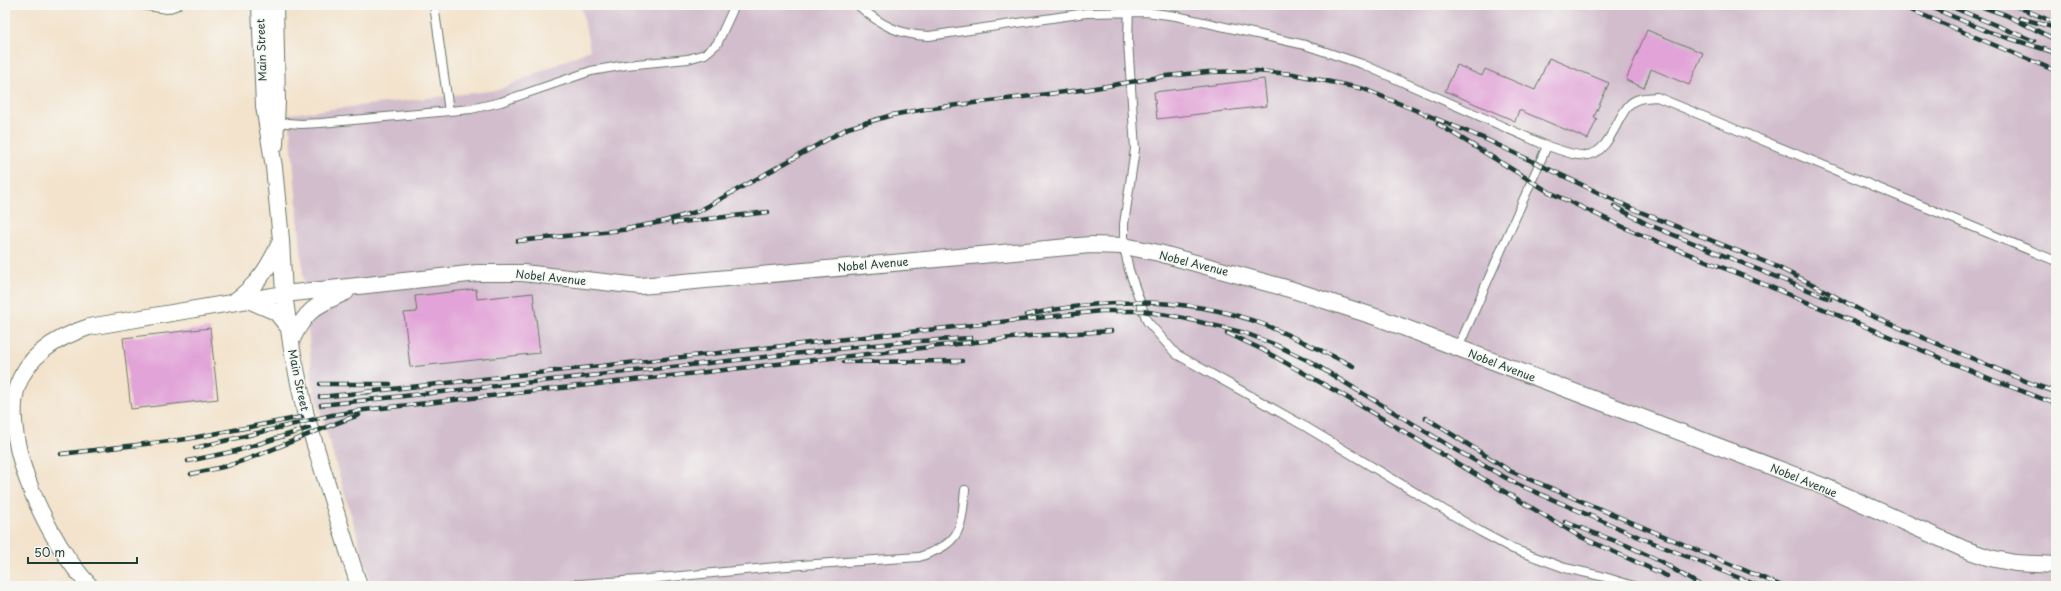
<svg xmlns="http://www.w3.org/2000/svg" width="2061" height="591" viewBox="0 0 2061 591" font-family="'Playpen Sans',sans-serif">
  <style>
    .industrial { fill: #d1bdcc }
    .building { fill: #e2a4d8 }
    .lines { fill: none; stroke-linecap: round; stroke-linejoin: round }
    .lane-casing { stroke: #697769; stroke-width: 10 }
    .street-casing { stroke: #697769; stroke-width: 18 }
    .lane { stroke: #fff; stroke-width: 8 }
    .street { stroke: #fff; stroke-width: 16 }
    .rail-casing { stroke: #1f3d34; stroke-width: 4.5 }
    .rail { stroke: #f6f6f2; stroke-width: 3; stroke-dasharray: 9; stroke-linecap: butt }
    .labels { text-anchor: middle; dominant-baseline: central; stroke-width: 3; stroke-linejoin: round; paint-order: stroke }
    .street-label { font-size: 11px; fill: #1f3d34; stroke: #f6f6f2 }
  </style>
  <rect width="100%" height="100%" fill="#f6f6f2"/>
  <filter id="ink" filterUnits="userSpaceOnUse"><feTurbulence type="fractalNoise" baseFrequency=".025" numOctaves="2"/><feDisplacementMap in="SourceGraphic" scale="8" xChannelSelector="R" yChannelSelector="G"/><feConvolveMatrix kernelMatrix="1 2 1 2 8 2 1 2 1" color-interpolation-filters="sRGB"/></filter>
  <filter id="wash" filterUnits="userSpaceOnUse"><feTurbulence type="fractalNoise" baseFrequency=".012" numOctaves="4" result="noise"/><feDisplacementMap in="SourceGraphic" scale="16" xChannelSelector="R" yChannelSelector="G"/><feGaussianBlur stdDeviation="0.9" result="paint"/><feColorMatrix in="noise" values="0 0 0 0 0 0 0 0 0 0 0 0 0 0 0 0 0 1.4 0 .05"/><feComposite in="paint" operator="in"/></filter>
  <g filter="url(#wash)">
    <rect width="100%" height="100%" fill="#f3e3cc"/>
    <!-- industrial -->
    <path class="industrial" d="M581,5H2056V586H372L313,386L289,114L498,90L590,50Z"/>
    <g id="blocks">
      <!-- building -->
      <path class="building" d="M1647,30L1703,53L1689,85L1651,69L1644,88L1626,80Z
        M1549,58L1609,83L1594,117L1597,119L1588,139L1519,110L1515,121L1445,91L1457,65L1482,76L1485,69L1535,90Z
        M1264,79L1267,106L1157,119L1154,92Z
        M476,289L477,299L533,293L540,353L410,367L404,313L417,312L415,296Z
        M210,328L218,399L131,409L123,338Z"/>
    </g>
  </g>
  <g filter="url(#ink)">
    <use href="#blocks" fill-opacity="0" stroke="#697769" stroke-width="1"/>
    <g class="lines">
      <defs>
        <path id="lane" d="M142,5L167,9L178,5
          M434,5L449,111
          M858,5C880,25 899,35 929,36L1086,13L1146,12L1176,16L1305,45L1362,64L1547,146C1559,149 1574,157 1587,155C1610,153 1616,117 1630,104C1637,97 1648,98 1657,97L2056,261
          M1129,5L1128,41L1135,149L1124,224V246L1129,270L1147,321L1176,354L1306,427L1481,532L1513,549L1565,568L1601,576L1634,586
          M274,122L301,124L321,123L471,109L501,102L591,71L626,65L688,59L705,54L717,44L735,5
          M1458,348L1547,146
          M638,580L787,566L919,557C961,543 961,531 965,490
          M552,586L638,580L639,586"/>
        <path id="street" d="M260,5L264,106L274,167L281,240L284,294L292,350L306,416L359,586
          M275,145L277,101L275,5
          M248,300L276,312L289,328
          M235,301C258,284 268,269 280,243
          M291,341C306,310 314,306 346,292
          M90,586C51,546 0,444 17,387C28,354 58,337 89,327L284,294L478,273H523L640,286L1090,245L1124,246L1159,253L1293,290L1379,318L1828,488L1964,549L1990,558L2015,563L2056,565"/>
      </defs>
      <!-- lane casing -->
      <use href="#lane" class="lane-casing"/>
      <!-- street casing -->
      <use href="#street" class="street-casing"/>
      <!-- lane -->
      <use href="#lane" class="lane"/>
      <!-- street -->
      <use href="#street" class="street"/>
      <defs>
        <path id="rail" d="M1899,5L2056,71
          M1926,5L1989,32L2056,53
          M1947,5L2034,41
          M1977,5L2006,15L2056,40
          M2013,5L2056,23
          M2020,18L2056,28
          M1438,124L1549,192L1634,232L1761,283L1993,380L2056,404
          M1614,206L1647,224L1830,299
          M673,223L768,212
          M626,229L661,222L699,211L848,128L892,115L925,109L1089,89L1166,76L1208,72L1256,71L1293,74L1364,89L1483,138L1633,209L1773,265L1814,285L1867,314L2035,385L2056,392
          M518,241L631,229
          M1026,315C1106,298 1188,295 1265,325C1295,337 1324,352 1353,366
          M1227,333L1261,349L1341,394L1579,536L1667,576
          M844,362L962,361
          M320,384H390
          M365,392L1101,311H1143L1179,317L1245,333L1276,345L1311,362L1456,450L1517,484L1639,537L1759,586
          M320,397L369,392
          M321,405L903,342L971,338
          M1426,418L1510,471L1782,586
          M195,448L332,415L364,410L1029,336L1111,331
          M61,454L187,439L302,417
          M188,461L236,451L309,428
          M191,474C203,471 215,469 227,466C272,452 314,430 359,415
          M1565,522L1626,545L1662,562L1701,586"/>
      </defs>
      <!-- rail casing -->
      <use href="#rail" class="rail-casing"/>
      <!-- rail -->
      <use href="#rail" class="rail"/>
    </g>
  </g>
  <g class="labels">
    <!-- street labels -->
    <g class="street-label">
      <text transform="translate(261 50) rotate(-92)">Main Street</text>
      <text transform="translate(1194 263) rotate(14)">Nobel Avenue</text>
      <text transform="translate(873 264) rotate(-5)">Nobel Avenue</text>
      <text transform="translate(551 277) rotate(6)">Nobel Avenue</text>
      <text transform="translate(1502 365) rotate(21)">Nobel Avenue</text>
      <text transform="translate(299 380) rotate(78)">Main Street</text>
      <text transform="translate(1804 480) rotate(22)">Nobel Avenue</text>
    </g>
  </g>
  <!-- margin -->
  <rect width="2061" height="591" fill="none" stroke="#f6f6f2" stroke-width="20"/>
  <!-- scale -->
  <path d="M28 557v6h109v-6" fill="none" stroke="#1f3d34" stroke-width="2"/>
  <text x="34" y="557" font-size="12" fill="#1f3d34" stroke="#f6f6f2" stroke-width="3" paint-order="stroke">50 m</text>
</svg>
